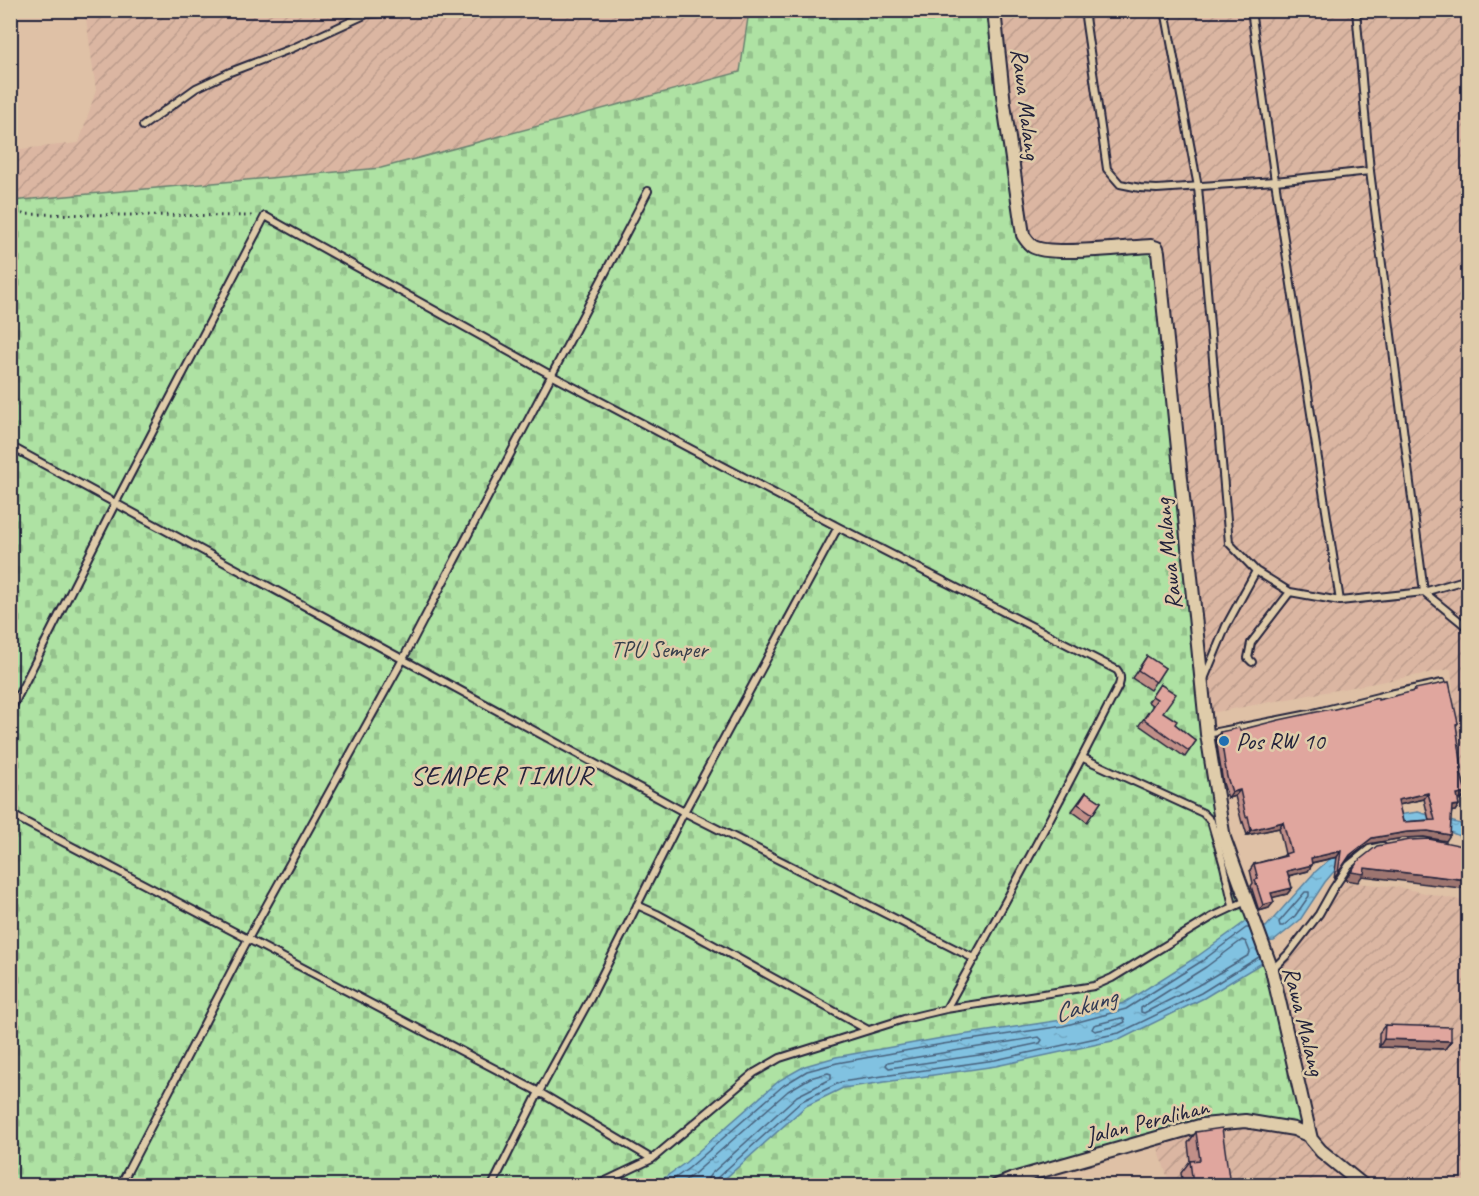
<svg xmlns="http://www.w3.org/2000/svg" width="1479" height="1196" viewBox="0 0 1479 1196" font-family="Caveat,sans-serif">
  <style>
    .industrial { fill: url(#industrial-furrows) }
    .cemetery { fill: url(#cemetery-stones); stroke: #68826f; stroke-width: 1.5 }
    .water { fill: url(#water-ripples); stroke: #5b829f; stroke-width: 1.5 }
    .lines { fill: none; stroke-linecap: round; stroke-linejoin: round }
    .shore { stroke: #48627d; stroke-width: 1.5 }
    .lane-casing { stroke: #22223b; stroke-width: 10 }
    .street-casing { stroke: #22223b; stroke-width: 16 }
    .path { stroke: #22223b; stroke-width: 3; stroke-dasharray: 1.5 4.5; stroke-linecap: butt }
    .lane { stroke: #dfccaa; stroke-width: 6 }
    .street { stroke: #dfccaa; stroke-width: 12 }
    .wall { fill: #c18f88; stroke: #22223b; stroke-width: 1.5; fill-rule: evenodd }
    .shaded-wall { fill: #9d746f; stroke: #22223b; stroke-width: 1.5 }
    .building { fill: #e0a69e; stroke: #22223b; stroke-width: 1.5; fill-rule: evenodd }
    .poi-dot { fill: #1f6fb2; stroke: #dfccaa; stroke-width: 2 }
    .labels { text-anchor: middle; dominant-baseline: central; stroke-width: 5; stroke-linejoin: round; paint-order: stroke }
    .street-label { font-size: 24px; fill: #22223b; stroke: #dfccaa }
    .park-label { font-size: 24px; fill: #373f4b; stroke: #dfccaa }
    .poi-label { font-size: 24px; fill: #22223b; stroke: #dfccaa; text-anchor: start }
    .water-label { font-size: 26px; font-style: italic; fill: #303a54; stroke: #dfccaa }
    .quarter-label { font-size: 27px; letter-spacing: 1.5px; fill: #22223b; stroke: #dfccaa }
  </style>
  <defs>
    <pattern id="industrial-furrows" width="10" height="10" patternUnits="userSpaceOnUse" patternTransform="scale(1.5)"><rect width="10" height="10" fill="#dbb6a2"/><path d="M-1 1l2-2M0 10L10 0M9 11l2-2" fill="none" stroke="#bc9c8c"/></pattern>
    <pattern id="cemetery-stones" width="16" height="16" patternUnits="userSpaceOnUse" patternTransform="scale(1.5)"><rect width="16" height="16" fill="#aee2a3"/><path d="M2 7V4a2 2 0 0 1 4 0v3zM10 15v-3a2 2 0 0 1 4 0v3z" fill="#95c28d"/></pattern>
    <pattern id="water-ripples" width="26" height="14" patternUnits="userSpaceOnUse" patternTransform="scale(1.5)"><rect width="26" height="14" fill="#81c2e1"/><path d="M2 4q2-2 4 0t4 0M15 11q2-2 4 0t4 0" fill="none" stroke="#6fa6c2"/></pattern>
  </defs>
  <rect width="100%" height="100%" fill="#dfc1a6"/>
  <filter id="ink" filterUnits="userSpaceOnUse"><feTurbulence type="fractalNoise" baseFrequency=".0167" numOctaves="2"/><feDisplacementMap in="SourceGraphic" scale="12" xChannelSelector="R" yChannelSelector="G"/><feConvolveMatrix kernelMatrix="1 2 1 2 8 2 1 2 1" color-interpolation-filters="sRGB"/></filter>
  <g filter="url(#ink)">
    <!-- industrial -->
    <path class="industrial" d="M85,11H749L740,72L381,168L11,201V150L79,143L96,90Z
      M995,11H1468V818L1465,816L1451,669L1205,714L1039,249L1023,235Z
      M1342,875L1348,882L1397,887L1468,902V1185H1170L1155,1139L1272,970L1292,949Z"/>
    <!-- cemetery -->
    <path class="cemetery" d="M749,11H995L1023,235L1031,245L1157,248L1224,838L1260,941L1310,1136L1294,1129L1203,1125L996,1186H11V201L381,168L740,72Z"/>
    <!-- water -->
    <path class="water" d="M1418,812L1468,826V840L1437,826L1383,830L1348,855L1325,882L1300,920L1274,941L1264,942L1257,926L1266,927L1314,873L1331,858L1391,816Z
      M1252,917L1267,960L1204,998L1121,1039L996,1066L843,1088L806,1106L718,1185L653,1186L685,1163L780,1080L805,1066L836,1057L942,1038L1062,1020L1124,1003L1198,956Z"/>
    <g class="lines">
      <!-- shore -->
      <path class="shore" d="M1305,892H1309V896L1295,916L1283,926H1280L1279,922Z
        M1242,940L1246,942L1250,952L1249,955L1197,986L1144,1013L1141,1012V1008L1206,967Z
        M1121,1018L1124,1019L1125,1022L1117,1026L1095,1031L1092,1029L1094,1025Z
        M1039,1037L1042,1040L1040,1043L993,1053L889,1068L886,1065L888,1062Z
        M664,1186L689,1168L784,1085L807,1071L837,1063L943,1044L1063,1026L1126,1009L1202,961L1246,928H1249
        M677,1186L694,1174L788,1091L810,1078L828,1073L831,1074V1079L797,1096L711,1174L708,1178L707,1186
        M715,1186L717,1178L802,1101L841,1082L995,1060L1119,1033L1201,993L1259,957"/>
      <defs>
        <path id="lane" d="M1084,10L1107,169L1120,184L1140,188L1157,189L1275,181L1370,171
          M1165,10L1198,187L1229,543L1256,571L1290,592L1340,601L1424,592L1468,579
          M1251,10L1275,181L1340,601
          M1356,10L1370,171L1424,592L1468,628
          M143,126L196,88L230,72L293,48L367,14L442,10
          M10,446L684,812L975,959
          M1252,662L1248,658L1251,643L1290,592
          M1204,679L1226,626L1256,571
          M10,712L115,504L265,216L551,375L838,527L1117,670C1121,675 1121,679 1119,685C1064,794 1006,902 946,1009
          M1207,734L1309,714L1390,694L1442,683
          M1083,758L1203,813L1211,821L1213,828L1224,866L1233,906
          M10,814L539,1092L652,1159
          M637,905L657,914L868,1030
          M1272,970L1289,953L1319,914L1333,889L1349,865L1369,849L1382,846
          M120,1186L248,939L403,659L648,191
          M492,1186L539,1092L591,997L684,812L838,527
          M595,1186L652,1159L754,1073L780,1058L904,1019L946,1009L1094,986L1112,978L1212,917L1246,901"/>
        <path id="street" d="M994,10L1004,104L1023,235C1025,238 1028,243 1032,246C1048,257 1128,247 1151,246L1157,248L1158,252L1207,734L1220,815L1224,838L1272,970L1311,1139L1321,1151L1364,1186
          M996,1186L1013,1179L1203,1125L1245,1121L1294,1129L1310,1136"/>
      </defs>
      <!-- lane casing -->
      <use href="#lane" class="lane-casing"/>
      <!-- street casing -->
      <use href="#street" class="street-casing"/>
      <!-- path -->
      <path class="path" d="M10,214L255,216"/>
      <!-- lane -->
      <use href="#lane" class="lane"/>
      <!-- street -->
      <use href="#street" class="street"/>
    </g>
    <!-- wall -->
    <path class="wall" d="M1147,656L1165,668L1150,690L1132,678Z
      M1160,684L1163,712L1175,724L1196,741L1185,757L1139,725L1153,706L1148,702Z
      M1415,689L1458,723L1456,726L1462,769L1461,772L1466,793L1462,799L1458,800L1459,805L1455,811H1452L1446,841L1424,837L1403,838L1368,844L1346,861L1334,879L1337,857L1312,863L1308,871L1289,876L1292,888L1287,894L1272,897L1269,908L1259,911L1251,886L1253,883L1250,870L1254,864L1283,856L1285,854L1279,828L1247,835L1243,822L1242,823L1235,796L1228,798L1223,783L1216,738L1220,732L1240,730L1378,700L1413,692ZM1424,799L1429,820L1403,822L1399,805Z
      M1086,792L1101,802L1087,822L1072,811Z
      M1385,1025L1451,1041L1445,1049L1379,1047V1033Z
      M1196,1132L1230,1185H1183L1181,1173L1190,1161L1188,1143Z"/>
    <!-- shaded-wall -->
    <path class="shaded-wall" d="M1240,790L1235,796L1228,798L1232,792Z
      M1428,793L1424,799L1394,806L1398,800Z
      M1466,793L1462,799L1452,801L1457,795Z
      M1459,805L1455,811L1448,812L1452,806Z
      M1283,822L1279,828L1247,835L1251,830Z
      M1428,831L1450,835L1446,841L1424,837L1403,838L1368,844L1345,861L1350,855L1372,838L1407,832Z
      M1341,851L1337,857L1306,864L1311,858Z
      M1312,865L1308,871L1283,877L1287,871Z
      M1365,868L1468,880V889L1362,876L1358,882L1345,880L1351,872Z
      M1292,888L1287,894L1267,899L1271,893Z
      M1274,902L1269,908L1259,911L1263,905Z
      M1384,1039L1451,1041L1445,1049L1379,1047Z"/>
    <!-- building -->
    <path class="building" d="M1147,656L1165,668L1156,682L1138,670Z
      M1449,682L1458,723L1456,724L1462,769L1460,770L1466,793L1457,795L1459,805L1452,806L1450,835L1428,831L1407,832L1372,838L1350,855L1338,873L1341,851L1311,858L1312,865L1287,871L1292,888L1271,893L1274,902L1263,905L1255,880L1258,879L1254,864L1286,856L1285,854L1291,852L1283,822L1251,830L1248,816L1246,817L1240,790L1232,792L1227,777L1220,732L1239,728L1240,730L1279,720L1331,709V710L1378,698V700L1415,691V689ZM1428,793L1435,820L1403,822L1398,800Z
      M1160,684L1176,694L1163,712L1177,721L1175,724L1196,741L1189,751L1144,719L1157,699L1152,696Z
      M1086,792L1101,802L1093,814L1078,804Z
      M1429,839L1468,847V880L1365,868L1364,874L1351,872L1358,861L1377,846L1410,840Z
      M1385,1025L1451,1027V1041L1384,1039Z
      M1222,1128L1230,1185H1193L1190,1161L1200,1160L1196,1132Z"/>
  </g>
  <!-- markers -->
  <circle class="poi-dot" cx="1224" cy="741" r="6"/>
  <g class="labels">
    <!-- street labels -->
    <g class="street-label">
      <text transform="translate(1026 104) rotate(83)">Rawa Malang</text>
      <text transform="translate(1168 554) rotate(-96)">Rawa Malang</text>
      <text transform="translate(1304 1021) rotate(76)">Rawa Malang</text>
      <text transform="translate(1147 1121) rotate(-14)">Jalan Peralihan</text>
    </g>
    <!-- park labels -->
    <g class="park-label">
      <text x="659" y="649">TPU Semper</text>
    </g>
    <!-- poi labels -->
    <g class="poi-label">
      <text x="1236" y="741">Pos RW 10</text>
    </g>
    <!-- water labels -->
    <g class="water-label">
      <text transform="translate(1085 1005) rotate(-17)">Cakung</text>
    </g>
    <!-- quarter labels -->
    <g class="quarter-label">
      <text x="502" y="775">SEMPER TIMUR</text>
    </g>
  </g>
  <!-- margin -->
  <rect width="1479" height="1196" fill="none" stroke="#dfccaa" stroke-width="36"/>
  <rect x="18" y="18" width="1443" height="1160" fill="none" stroke="#22223b" stroke-width="2" filter="url(#ink)"/>
</svg>
